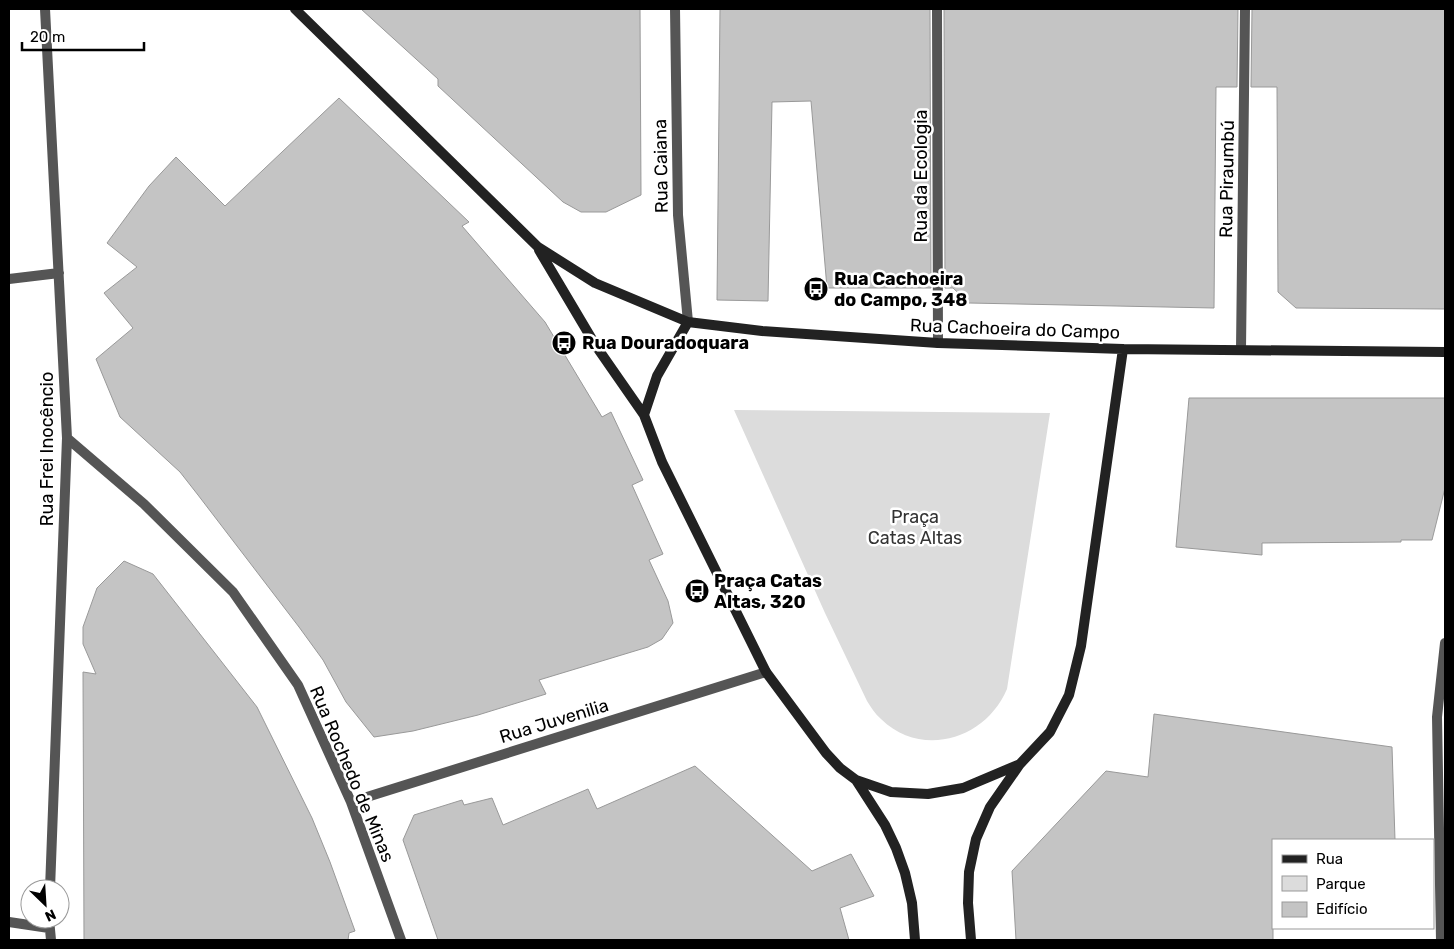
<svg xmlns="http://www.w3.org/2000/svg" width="1454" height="949" viewBox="0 0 1454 949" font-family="Rubik,sans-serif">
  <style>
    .green { fill: #dcdcdc }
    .building { fill: #c4c4c4; stroke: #999 }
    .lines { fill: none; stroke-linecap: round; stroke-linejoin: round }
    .street { stroke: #555; stroke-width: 10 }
    .secondary { stroke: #222; stroke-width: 10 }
    .labels { text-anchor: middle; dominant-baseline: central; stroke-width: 5; stroke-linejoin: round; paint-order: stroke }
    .street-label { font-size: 18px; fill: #000; stroke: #fff }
    .poi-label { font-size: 18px; font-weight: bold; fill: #000; stroke: #fff; text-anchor: start }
    .park-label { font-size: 18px; fill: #333; stroke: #fff }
  </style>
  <rect width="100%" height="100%" fill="#fff"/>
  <!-- green -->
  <path class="green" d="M734,410L1050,413L1007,689C986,739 922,759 881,719C875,714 871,707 867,701L825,613Z"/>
  <!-- building -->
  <path class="building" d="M361,9H640L641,195L606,212H581L563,202L438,86V79Z
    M720,9H930L931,288H827L811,101L772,102L768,301L717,300Z
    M944,9H1238L1237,87H1216L1214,308L969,303L953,288H945Z
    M1252,9H1445V309L1296,308L1278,292L1277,87H1251Z
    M339,98L469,222L462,226L545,322L602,417L611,412L643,480L632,485L663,554L649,560L668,601L673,623L662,639L648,647L539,680L546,694L478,715L413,731L374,737L346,702L323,660L299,627L198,495L180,472L120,417L96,359L133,328L104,293L137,267L107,243L149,186L176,157L225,206Z
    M1189,398H1445V488L1432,540H1401V542L1262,543V555L1176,547Z
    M124,561L153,574L257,707L312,818L330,862L355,931L349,933L348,940H84L83,672L96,674L83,644V627L97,588Z
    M1154,714L1392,747L1395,840H1273V940H1016L1012,871L1106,771L1148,777Z
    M695,766L812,871L851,854L874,896L840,908L849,940H438L403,840L414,815L462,800L464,805L492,798L503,825L588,789L597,809Z"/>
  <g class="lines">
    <!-- street -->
    <path class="street" d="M45,9L67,438L50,889
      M675,9L678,215L688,322
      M937,9L938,343
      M9,279L59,273
      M1241,349L1245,9
      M67,438L144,504L233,592L298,685L351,802L401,940
      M351,802L766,672
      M49,919L51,940
      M9,922L49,928
      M1441,940L1437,717L1445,643"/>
    <!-- secondary -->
    <path class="secondary" d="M295,9L538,247L595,283L688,322L762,331L938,343L1123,349L1445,352
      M539,250L596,346L644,415L662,462L766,672L826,753L840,768L856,780L885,825L896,848L905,873L912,903L915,940
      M644,415L657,376L688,322
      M856,780L891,792L928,794L963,788L1020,764
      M971,940L968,903L969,872L976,839L990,807L1020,764L1050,732L1069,695L1081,646L1123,349"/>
  </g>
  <!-- icons -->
  <defs>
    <symbol id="bus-disc" viewBox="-11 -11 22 22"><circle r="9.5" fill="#000" stroke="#fff"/><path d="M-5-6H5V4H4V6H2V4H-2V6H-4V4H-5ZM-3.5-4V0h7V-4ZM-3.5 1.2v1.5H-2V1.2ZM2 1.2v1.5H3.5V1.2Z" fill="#fff"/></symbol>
  </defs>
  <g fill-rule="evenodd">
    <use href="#bus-disc" x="802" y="275" width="28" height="28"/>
    <use href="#bus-disc" x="550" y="329" width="28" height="28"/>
    <use href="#bus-disc" x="683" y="577" width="28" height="28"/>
  </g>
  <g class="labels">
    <!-- street labels -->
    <g class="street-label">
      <text transform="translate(661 166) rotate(-91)">Rua Caiana</text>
      <text transform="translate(921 176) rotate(-90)">Rua da Ecologia</text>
      <text transform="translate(1227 179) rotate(-89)">Rua Piraumbú</text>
      <text transform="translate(1015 329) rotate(2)">Rua Cachoeira do Campo</text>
      <text transform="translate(47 449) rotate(-90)">Rua Frei Inocêncio</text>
      <text transform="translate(554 721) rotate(-17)">Rua Juvenilia</text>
      <text transform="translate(352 774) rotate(67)">Rua Rochedo de Minas</text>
    </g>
    <!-- poi labels -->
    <g class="poi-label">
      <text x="834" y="279">Rua Cachoeira<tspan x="834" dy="21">do Campo, 348</tspan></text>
      <text x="582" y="343">Rua Douradoquara</text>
      <text x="714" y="581">Praça Catas<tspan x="714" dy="21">Altas, 320</tspan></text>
    </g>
    <!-- park labels -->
    <g class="park-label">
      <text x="915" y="517">Praça<tspan x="915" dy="21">Catas Altas</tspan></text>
    </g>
  </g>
  <!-- border -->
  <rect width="1454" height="949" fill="none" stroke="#000000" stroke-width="20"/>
  <!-- legend -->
  <rect x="1272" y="839" width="162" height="90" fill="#ffffff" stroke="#999999"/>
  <rect x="1282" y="855" width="25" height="8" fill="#222222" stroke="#999999"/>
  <text x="1316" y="864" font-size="15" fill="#000000">Rua</text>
  <rect x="1282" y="876" width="25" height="15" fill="#dcdcdc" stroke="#999999"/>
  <text x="1316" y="889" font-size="15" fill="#000000">Parque</text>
  <rect x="1282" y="902" width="25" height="15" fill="#c4c4c4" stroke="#999999"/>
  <text x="1316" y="914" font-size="15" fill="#000000">Edifício</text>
  <!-- north arrow -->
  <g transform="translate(45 904) rotate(155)"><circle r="24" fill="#ffffff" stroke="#999999"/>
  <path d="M0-4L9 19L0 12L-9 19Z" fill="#000000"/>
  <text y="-8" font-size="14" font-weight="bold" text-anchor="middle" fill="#000000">N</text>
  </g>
  <!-- scale -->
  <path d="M22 42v8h122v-8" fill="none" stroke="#000000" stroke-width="2.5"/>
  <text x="30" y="42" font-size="15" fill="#000000" stroke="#ffffff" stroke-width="4" paint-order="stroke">20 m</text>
</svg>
